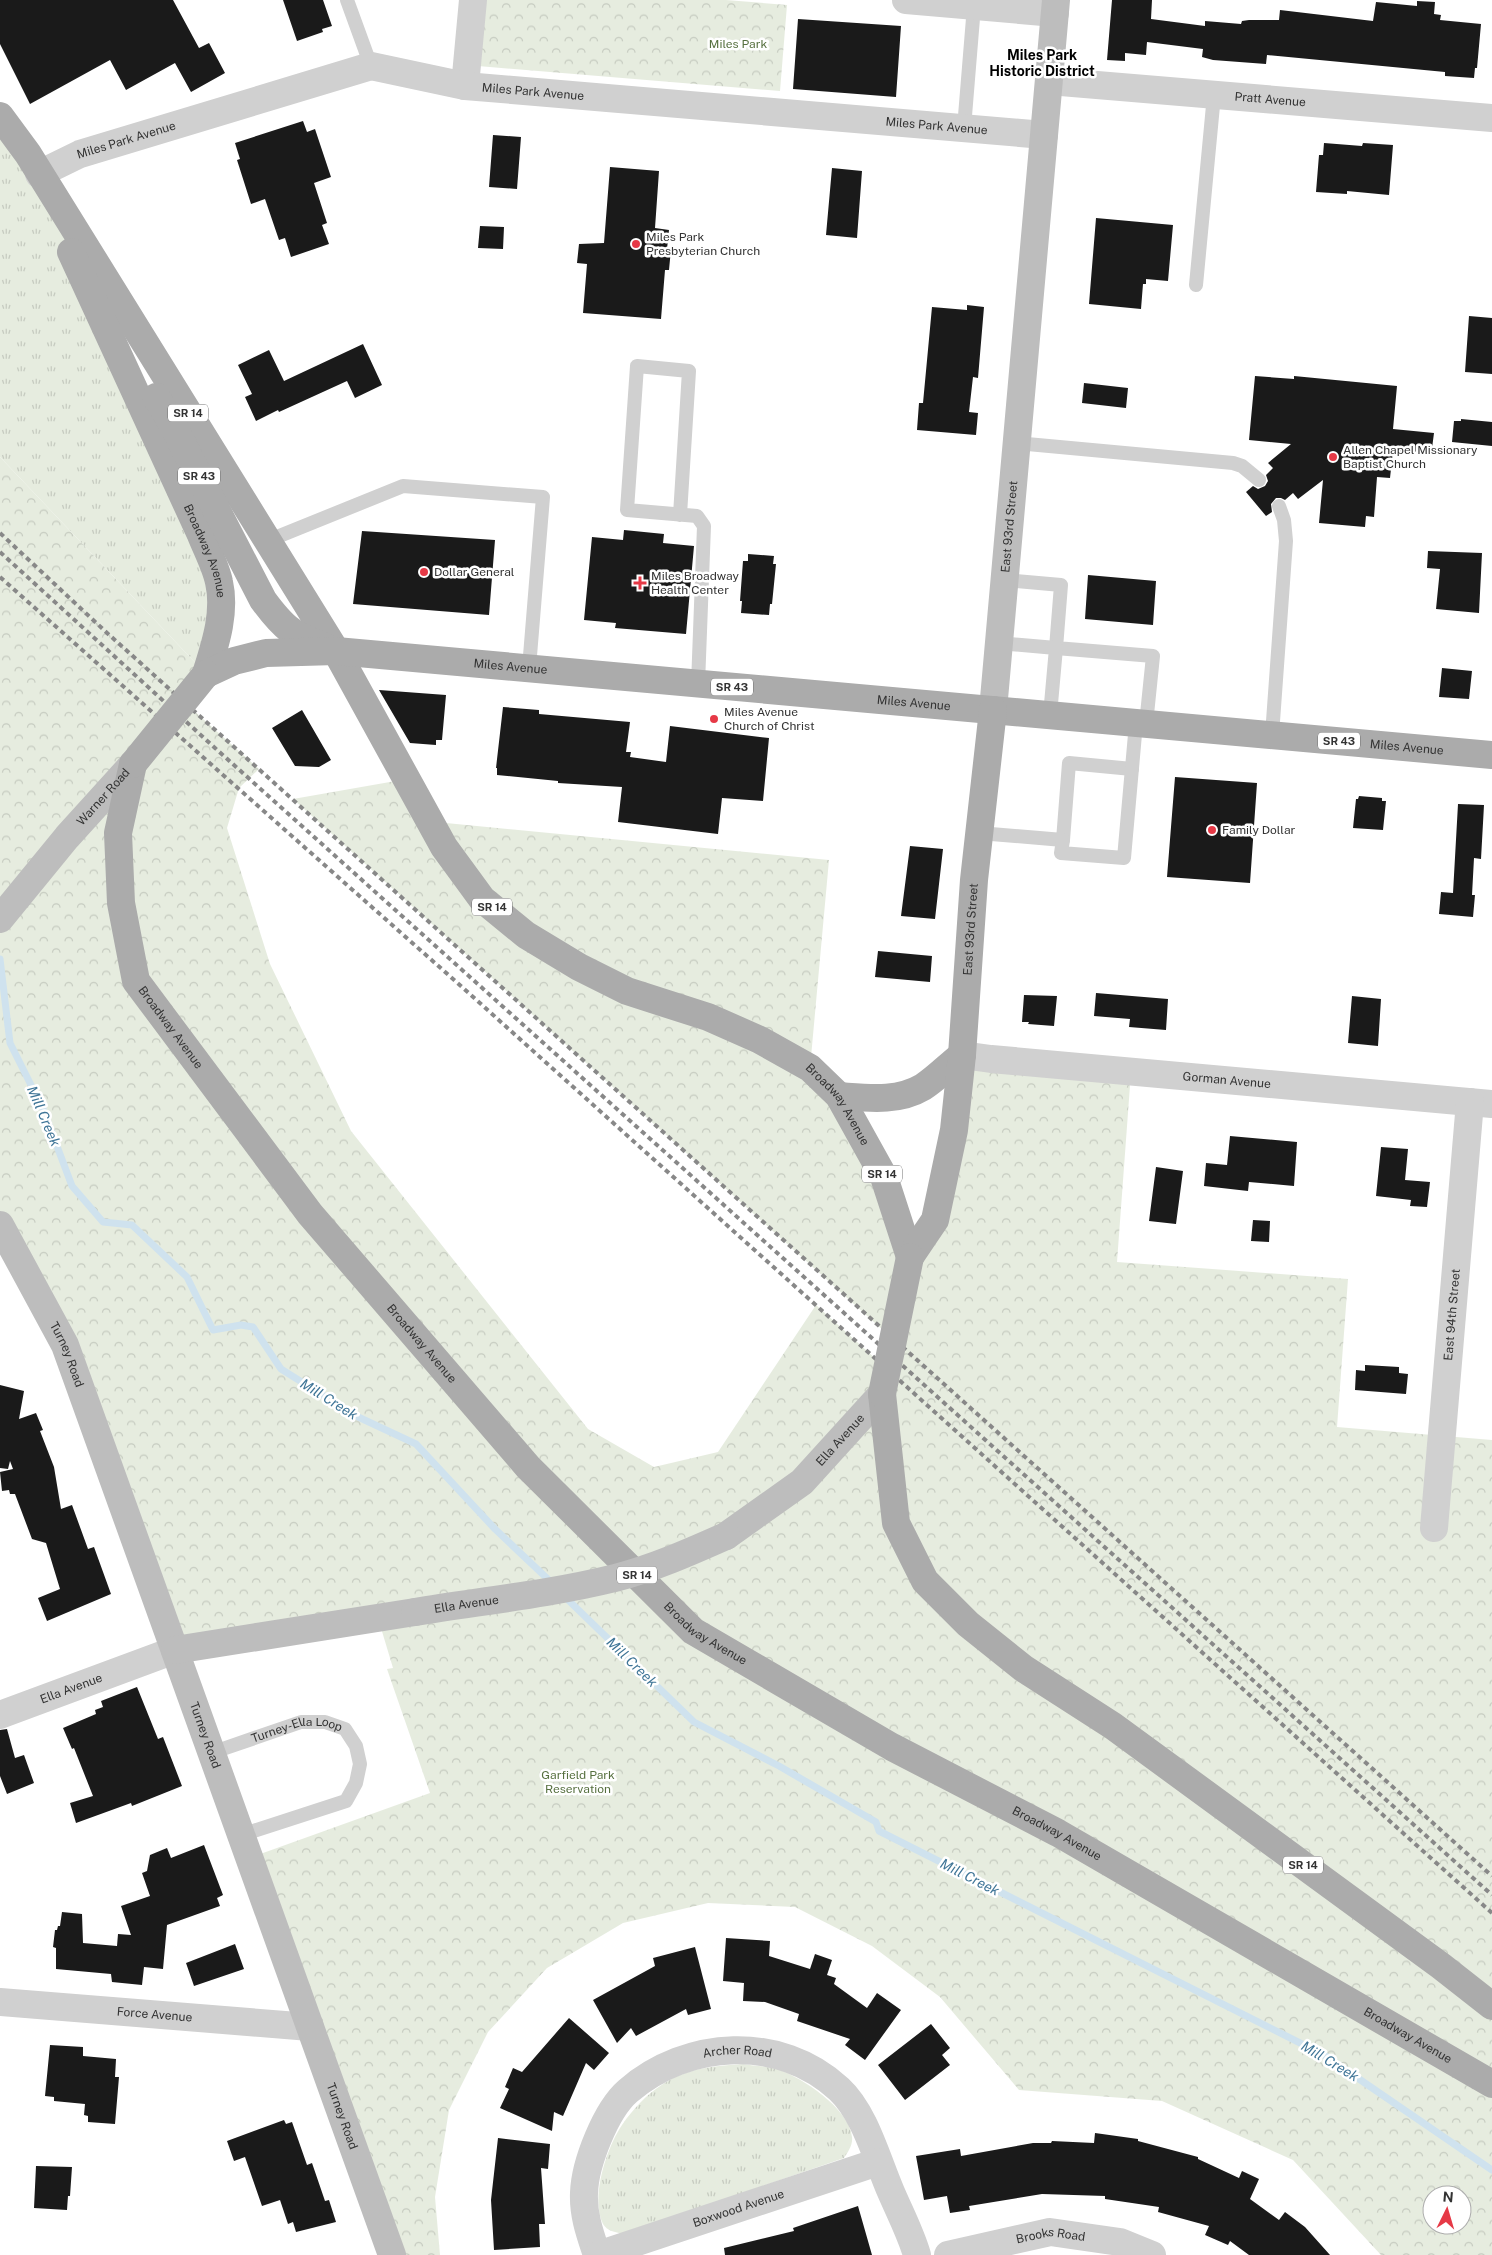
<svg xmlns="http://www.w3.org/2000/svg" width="1492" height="2255" viewBox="0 0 1492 2255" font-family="'Public Sans',sans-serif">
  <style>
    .grass { fill: url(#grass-tufts) }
    .forest { fill: url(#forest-crowns); fill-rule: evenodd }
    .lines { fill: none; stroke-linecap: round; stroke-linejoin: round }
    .stream { stroke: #cfe2ee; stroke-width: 7 }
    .building { fill: #1a1a1a }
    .service { stroke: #d0d0d0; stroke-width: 14 }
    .minor { stroke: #d0d0d0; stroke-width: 28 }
    .secondary { stroke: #bdbdbd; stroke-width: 28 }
    .primary { stroke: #ababab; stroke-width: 28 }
    .rail { stroke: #888; stroke-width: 4; stroke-dasharray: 5 4; stroke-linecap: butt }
    .secondary-bridge { stroke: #bdbdbd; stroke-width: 28 }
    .primary-bridge { stroke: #ababab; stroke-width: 28 }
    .poi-dot { fill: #e63946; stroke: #fff; stroke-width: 2 }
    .labels { text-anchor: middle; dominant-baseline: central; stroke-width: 5; stroke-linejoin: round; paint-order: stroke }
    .shield { fill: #fff; stroke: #707070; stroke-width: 1 }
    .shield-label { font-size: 11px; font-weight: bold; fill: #333 }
    .park-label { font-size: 12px; fill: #56703f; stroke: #fff }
    .street-label { font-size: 12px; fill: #333; stroke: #fff }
    .poi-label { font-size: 12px; fill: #333; stroke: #fff; text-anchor: start }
    .neighbourhood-label { font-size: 14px; font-weight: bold; fill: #000; stroke: #fff }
    .water-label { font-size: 14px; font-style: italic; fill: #3f7597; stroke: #fff }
  </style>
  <defs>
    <pattern id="grass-tufts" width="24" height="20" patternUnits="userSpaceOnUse" patternTransform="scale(1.25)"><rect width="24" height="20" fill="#e6ecdf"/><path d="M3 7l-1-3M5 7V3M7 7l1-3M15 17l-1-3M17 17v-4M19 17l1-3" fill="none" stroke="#c6cbc0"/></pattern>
    <pattern id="forest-crowns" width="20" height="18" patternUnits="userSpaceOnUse" patternTransform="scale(1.25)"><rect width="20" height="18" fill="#e6ecdf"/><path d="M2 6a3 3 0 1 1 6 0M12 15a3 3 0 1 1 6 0" fill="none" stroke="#c6cbc0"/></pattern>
  </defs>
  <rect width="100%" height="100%" fill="#fff"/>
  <!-- grass -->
  <path class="grass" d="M0,116L28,154L219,582L206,674L0,457Z
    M743,2064C754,2066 767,2066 778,2069C802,2078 849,2108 852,2137C853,2145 848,2152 844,2158L623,2234C615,2232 607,2231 603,2224C590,2198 607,2147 622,2125C633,2109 646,2095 663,2084C687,2068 715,2066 743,2064Z"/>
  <!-- forest -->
  <path class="forest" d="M484,0H726L787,5L780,91L478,66Z
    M0,457L206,674L184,702L259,769L239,788L227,828L270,964L351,1131L588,1429L654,1467L718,1452L816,1305L887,1369L895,1341L293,799L407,779L446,823L829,860L810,1068L839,1096L910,1257L935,1220L962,1055L1131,1072L1117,1262L1348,1279L1337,1427L1492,1440V2255H1381L1293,2160L1162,2101L1019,2090L940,1997L872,1946L795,1907L708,1903L623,1923L547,1968L488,2032L449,2110L435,2197L440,2255H392L249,1858L430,1793L387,1669L393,1668L378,1618L175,1650L65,1345L0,1225ZM1432,2195H1462V2225H1432Z"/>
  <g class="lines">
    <!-- stream -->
    <path class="stream" d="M0,959L10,1043L43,1109L72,1186L103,1222L132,1225L187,1277L213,1330L241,1325L253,1327L281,1369L356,1416L416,1444L495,1529L552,1583
      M564,1596L694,1722L779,1766L876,1822L879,1831L1324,2055L1492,2170"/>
  </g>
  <!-- building -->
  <path class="building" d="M0,0H173L199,48L209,43L225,73L191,92L175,63L126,90L110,60L30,104L0,44Z
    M283,0H323L332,26L322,29L323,32L297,41Z
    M1112,0H1152L1151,19L1205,26V21L1241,24L1242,21L1249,20H1279L1280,10L1373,21L1376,2L1417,6V1L1435,2L1434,14L1441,15L1440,20L1481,24L1477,68H1475L1474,78L1445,76V72L1267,55L1266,64L1213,60L1202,57L1203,49L1147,42L1146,55L1125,53V61L1107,60Z
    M798,19L901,26L896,97L793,89Z
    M303,121L307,132L315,129L331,177L314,183L327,223L322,225L329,244L291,257L285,238L279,240L265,199L251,204L237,160L240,159L235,143Z
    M493,135L521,137L517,189L489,187Z
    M1324,143L1362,146L1363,143L1393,145L1389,195L1347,191V194L1316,192L1319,155H1323Z
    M610,167L659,171L655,228L669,230L667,249H671L669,270H665L661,319L583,313L587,264L577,263L579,244L604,243Z
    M832,168L862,171L857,238L826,235Z
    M1096,218L1173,225L1168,281L1146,279V284H1143L1141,309L1089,304Z
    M480,226L504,227L503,249L478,248Z
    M967,305L984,307L978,378L973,377L969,412L978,413L976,435L917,430L919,403H923L932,307L967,310Z
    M1469,316L1492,318V374L1465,372Z
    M363,344L382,385L355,398L347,381L279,412L278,410L256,421L245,397L252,394L238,365L269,350L284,381Z
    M1255,376L1294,379V376L1397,386L1393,429L1434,433L1431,456L1393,451L1390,478L1377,477L1374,517L1366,516L1365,527L1319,523L1323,480L1298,499L1293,493L1285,500L1281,498H1276L1271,504L1272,512L1266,516L1246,492L1253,486L1258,489L1265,486L1268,481L1266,475L1273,468L1268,463L1291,444L1249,440Z
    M1084,383L1128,388L1126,408L1082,403Z
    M1461,419L1492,422V446L1452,442L1454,421H1461Z
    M624,530L664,534L663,543L694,546L686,634L615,628L616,623L584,620L592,537L623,540Z
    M362,531L495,540L489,615L353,604Z
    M1428,551L1482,553L1479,613L1436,609L1440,569L1427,568Z
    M748,554L774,556L773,564H776L772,604H770L769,615L741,613L742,601H740L743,561H748Z
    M1088,575L1156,581L1153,625L1085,619Z
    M1442,668L1472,671L1469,699L1439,697Z
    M379,690L446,695L442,740H436V745L410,743Z
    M503,707L539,710V714L630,722L626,752H631L630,757L666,762L670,726L769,738L763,801L722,798L718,834L618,822L622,787L558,783V781L497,775V768H496Z
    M302,710L331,760L319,767L295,766L272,728Z
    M1175,777L1257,783L1250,883L1167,877Z
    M1359,796L1382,798V801H1386L1383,830L1353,828L1356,799H1358Z
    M1458,804L1484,805L1481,859L1474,858L1472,895H1475L1473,917L1439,914L1441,892L1453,893Z
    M910,846L943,849L935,919L901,916Z
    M878,951L932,956L930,982L875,977Z
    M1096,993L1168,999L1166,1030L1129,1027L1130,1019L1094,1016Z
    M1024,995L1057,996L1054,1026L1028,1024L1029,1022H1022Z
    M1352,996L1381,999L1378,1046L1348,1043Z
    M1230,1136L1297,1142L1294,1186L1249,1182L1248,1191L1204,1186L1206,1163L1227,1165Z
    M1381,1147L1408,1149L1405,1180L1430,1182L1427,1207L1410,1206L1411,1200L1376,1196Z
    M1156,1167L1183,1171L1176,1224L1149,1221Z
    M1253,1220L1270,1221L1269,1242L1251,1241Z
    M1365,1365L1399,1367V1373L1408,1374L1406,1394L1355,1390L1356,1370L1365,1371Z
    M0,1385L24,1391L19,1419L36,1413L43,1430L40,1431L54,1467L61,1509L72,1505L88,1549L94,1547L111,1594L47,1621L38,1598L60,1589L46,1543L32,1539L15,1494H10L9,1490L2,1491L0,1472L13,1469L10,1461L8,1469L0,1468Z
    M137,1687L158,1739L163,1737L182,1786L132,1806L131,1803L76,1823L70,1803L93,1796L74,1748L72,1749L63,1728L96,1714L95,1710L103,1707L101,1701Z
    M7,1729L15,1758L24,1755L34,1783L7,1794L0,1776V1730Z
    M204,1845L223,1895L217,1898L220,1906L167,1925L163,1969L144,1967L142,1985L112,1982L111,1974L56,1969V1948L53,1947L55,1930H57L58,1926H60L62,1912L82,1914L83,1943L117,1946L118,1934L131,1935L121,1906L150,1896L142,1873L147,1871L150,1855L167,1848L171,1858Z
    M726,1938L770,1941L769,1956L810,1969L815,1954L832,1960L827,1975L836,1978L834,1984L867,2008L877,1993L901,2010L865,2060L845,2045L850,2039L797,2021L799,2014L765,2002L743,2001L744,1983L723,1981Z
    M235,1944L244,1969L194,1986L186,1963Z
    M695,1947L711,2009L688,2015L686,2009L636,2036L631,2028L617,2043L593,2000L655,1966L653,1958Z
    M569,2018L609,2053L594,2070L586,2063L563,2116L554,2112L552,2131L500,2108L509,2089L505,2087L513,2068L522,2072Z
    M931,2024L950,2048L942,2055L950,2065L905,2100L878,2065Z
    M50,2045L83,2047V2056L116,2059L115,2077H119L115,2124L88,2122V2116L84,2115L85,2104L54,2101V2097L45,2096Z
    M284,2120L286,2124L292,2122L307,2165L312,2163L325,2201L329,2200L336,2222L296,2232L293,2222L288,2224L280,2200L262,2206L245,2157L234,2161L227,2141Z
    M1095,2133L1138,2139V2141L1198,2157V2159L1239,2178L1242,2171L1259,2179L1250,2199L1279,2220L1285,2212L1305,2227L1330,2255H1249L1230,2241L1228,2245L1205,2235L1209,2226L1158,2212L1159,2207L1105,2199V2196L1042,2194L969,2206L970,2210L950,2213L947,2196L924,2200L916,2156L960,2149L961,2156L1033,2143H1051L1052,2141L1094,2143Z
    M498,2138L550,2144L548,2169L541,2168L545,2224H539L540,2247L494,2250L491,2200Z
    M36,2166L72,2167L70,2196H68L67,2210L34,2208Z
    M858,2206L872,2255H725L724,2248L794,2231L793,2228Z"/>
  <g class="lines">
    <!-- service -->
    <g class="service">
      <path d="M347,0L371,66"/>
      <path d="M964,128L974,6"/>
      <path d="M1196,285L1214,95"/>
      <path d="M1016,443L1233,463L1242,466L1259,480"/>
      <path d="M680,515L689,371L637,366L627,510L697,516L704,526L698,684"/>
      <path d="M267,541L403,486L543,497L529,668"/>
      <path d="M1004,580L1061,585L1056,648L1153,656L1146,724"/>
      <path d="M999,643L1056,648L1050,715"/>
      <path d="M1272,735L1286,541L1284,520L1279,506"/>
      <path d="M979,833L1063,840L1069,763L1132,769"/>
      <path d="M1063,840L1061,853L1124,858L1136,723"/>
      <path id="s1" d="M211,1753L301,1722H325L345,1729L356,1746L360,1764L356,1783L346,1801L241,1835"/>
    </g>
    <!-- minor -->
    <g class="minor">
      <path d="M906,0L1055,13"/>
      <path id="s2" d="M1049,81L1492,118"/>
      <path d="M465,86L473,0"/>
      <path id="s3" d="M39,174L80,154L371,66L465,86L1044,135"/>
      <path id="s4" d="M962,1055L991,1059L1492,1104"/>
      <path id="s5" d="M1434,1528L1470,1102"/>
      <path id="s6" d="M0,1715L175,1650"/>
      <path id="s7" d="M0,2002L310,2027"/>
      <path id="s8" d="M597,2255C590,2234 583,2215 584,2193C585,2163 606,2110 628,2091C687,2040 780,2034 839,2089C865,2113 877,2160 891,2192C900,2213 911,2234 917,2255"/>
      <path id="s9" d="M598,2255L878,2162"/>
      <path id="s10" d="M948,2255L1050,2232L1120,2242L1152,2255"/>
    </g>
    <!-- secondary -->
    <g class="secondary">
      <path id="s11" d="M993,710L1056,0"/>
      <path id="s12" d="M0,919L67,837L133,764"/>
      <path id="s13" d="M0,1225L65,1345L392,2255"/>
      <path id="s14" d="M726,1536L802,1482L882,1394"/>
      <path d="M175,1650L415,1612"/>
    </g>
    <!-- primary -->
    <g class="primary">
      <path id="s15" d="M0,116L28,154L336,651L444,847L482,899L526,935L579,967L627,991L708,1017L760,1040L810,1068L839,1096L884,1177L910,1257"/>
      <path id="s16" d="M71,252L201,535C207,550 216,567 219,582C226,613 215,645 206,674"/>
      <path d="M156,397L168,416L263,600C285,630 293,635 327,648"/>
      <path id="s17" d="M206,674L234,661L266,653L336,651L1492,755"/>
      <path id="s18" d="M133,764L118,833L121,903L136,981L310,1214L528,1467L693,1631L892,1747L1058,1833L1492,2084"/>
      <path d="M839,1096C868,1098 898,1102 923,1087C937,1078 949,1065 962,1055"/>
      <path id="s19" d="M910,1257L935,1220L954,1130L962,1055L974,880L993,710"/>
      <path d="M882,1394L896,1523L925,1581L968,1624L1023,1668L1113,1726L1441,1966L1492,2006"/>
    </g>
    <!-- rail -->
    <path class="rail" d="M0,533L106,632L1492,1876
      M0,552L215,748L1492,1895
      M0,577L462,987L1492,1913"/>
    <!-- secondary-bridge -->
    <path class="secondary-bridge" id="s20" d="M415,1612C482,1601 550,1594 615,1578C654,1568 690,1552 726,1536"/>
    <!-- primary-bridge -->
    <path class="primary-bridge" d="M133,764L206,674
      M882,1394L910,1257"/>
  </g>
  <!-- markers -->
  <g class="poi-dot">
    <circle cx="636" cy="244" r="5"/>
    <circle cx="1333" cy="457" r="5"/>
    <circle cx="424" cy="572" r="5"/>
    <path d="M637.5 575.5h5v5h5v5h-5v5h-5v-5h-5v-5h5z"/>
    <circle cx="714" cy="719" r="5"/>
    <circle cx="1212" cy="830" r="5"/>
  </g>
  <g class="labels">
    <!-- shield labels -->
    <g class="shield">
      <rect x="168" y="404.5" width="40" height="17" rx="4"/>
      <rect x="178" y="467.5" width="42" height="17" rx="4"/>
      <rect x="711" y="678.5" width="42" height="17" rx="4"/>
      <rect x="1318" y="732.5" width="42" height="17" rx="4"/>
      <rect x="472" y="898.5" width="40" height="17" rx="4"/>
      <rect x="862" y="1165.5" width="40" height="17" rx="4"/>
      <rect x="617" y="1566.5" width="40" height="17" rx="4"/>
      <rect x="1283" y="1856.5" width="40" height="17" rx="4"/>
    </g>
    <g class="shield-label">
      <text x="188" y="413">SR 14</text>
      <text x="199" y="476">SR 43</text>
      <text x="732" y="687">SR 43</text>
      <text x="1339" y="741">SR 43</text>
      <text x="492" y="907">SR 14</text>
      <text x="882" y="1174">SR 14</text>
      <text x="637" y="1575">SR 14</text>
      <text x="1303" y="1865">SR 14</text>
    </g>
    <!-- park labels -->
    <g class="park-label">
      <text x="738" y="44">Miles Park</text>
      <text x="578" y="1775">Garfield Park<tspan x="578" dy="14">Reservation</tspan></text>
    </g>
    <!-- street labels -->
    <g class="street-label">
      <text stroke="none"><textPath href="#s3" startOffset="514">Miles Park Avenue</textPath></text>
      <text stroke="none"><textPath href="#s2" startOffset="222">Pratt Avenue</textPath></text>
      <text stroke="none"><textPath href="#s3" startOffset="919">Miles Park Avenue</textPath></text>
      <text stroke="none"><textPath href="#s3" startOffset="94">Miles Park Avenue</textPath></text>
      <text stroke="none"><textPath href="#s11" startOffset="184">East 93rd Street</textPath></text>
      <text stroke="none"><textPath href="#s16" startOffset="328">Broadway Avenue</textPath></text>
      <text stroke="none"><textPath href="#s17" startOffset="309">Miles Avenue</textPath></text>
      <text stroke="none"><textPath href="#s17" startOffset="714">Miles Avenue</textPath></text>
      <text stroke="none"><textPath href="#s17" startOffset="1209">Miles Avenue</textPath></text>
      <text stroke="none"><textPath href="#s12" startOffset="160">Warner Road</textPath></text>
      <text stroke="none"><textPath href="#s19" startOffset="338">East 93rd Street</textPath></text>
      <text stroke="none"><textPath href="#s18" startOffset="278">Broadway Avenue</textPath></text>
      <text stroke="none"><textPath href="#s4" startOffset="266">Gorman Avenue</textPath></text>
      <text stroke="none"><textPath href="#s15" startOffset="1338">Broadway Avenue</textPath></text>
      <text stroke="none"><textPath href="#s5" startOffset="214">East 94th Street</textPath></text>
      <text stroke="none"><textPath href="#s18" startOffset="682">Broadway Avenue</textPath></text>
      <text stroke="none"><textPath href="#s13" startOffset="146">Turney Road</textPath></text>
      <text stroke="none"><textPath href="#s14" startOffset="150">Ella Avenue</textPath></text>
      <text stroke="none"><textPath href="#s20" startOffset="52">Ella Avenue</textPath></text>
      <text stroke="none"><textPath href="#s18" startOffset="1089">Broadway Avenue</textPath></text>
      <text stroke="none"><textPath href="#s6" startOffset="76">Ella Avenue</textPath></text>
      <text stroke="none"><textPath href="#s13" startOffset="551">Turney Road</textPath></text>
      <text stroke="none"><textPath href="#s1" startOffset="90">Turney-Ella Loop</textPath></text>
      <text stroke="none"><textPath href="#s18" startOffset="1494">Broadway Avenue</textPath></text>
      <text stroke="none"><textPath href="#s7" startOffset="155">Force Avenue</textPath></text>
      <text stroke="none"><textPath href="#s18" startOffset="1899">Broadway Avenue</textPath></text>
      <text stroke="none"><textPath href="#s8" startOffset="296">Archer Road</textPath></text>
      <text stroke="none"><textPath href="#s13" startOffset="956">Turney Road</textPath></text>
      <text stroke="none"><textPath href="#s9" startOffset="148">Boxwood Avenue</textPath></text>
      <text stroke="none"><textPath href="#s10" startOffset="105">Brooks Road</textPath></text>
    </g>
    <!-- poi labels -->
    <g class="poi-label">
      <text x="646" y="237">Miles Park<tspan x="646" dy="14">Presbyterian Church</tspan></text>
      <text x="1343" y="450">Allen Chapel Missionary<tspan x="1343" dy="14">Baptist Church</tspan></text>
      <text x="434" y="572">Dollar General</text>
      <text x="651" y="576">Miles Broadway<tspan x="651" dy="14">Health Center</tspan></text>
      <text x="724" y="712">Miles Avenue<tspan x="724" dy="14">Church of Christ</tspan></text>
      <text x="1222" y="830">Family Dollar</text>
    </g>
    <!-- neighbourhood labels -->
    <g class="neighbourhood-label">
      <text x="1042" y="55">Miles Park<tspan x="1042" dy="16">Historic District</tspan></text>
    </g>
    <!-- water labels -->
    <g class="water-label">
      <text transform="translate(44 1116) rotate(67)">Mill Creek</text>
      <text transform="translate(329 1399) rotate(32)">Mill Creek</text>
      <text transform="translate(632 1662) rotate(44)">Mill Creek</text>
      <text transform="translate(970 1877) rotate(27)">Mill Creek</text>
      <text transform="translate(1330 2061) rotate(31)">Mill Creek</text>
    </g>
  </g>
  <!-- north arrow -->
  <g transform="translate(1447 2210) rotate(5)"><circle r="24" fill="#ffffff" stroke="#adadad"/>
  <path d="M0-4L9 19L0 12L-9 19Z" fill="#e63946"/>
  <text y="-8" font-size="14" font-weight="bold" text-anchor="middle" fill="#333333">N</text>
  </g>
</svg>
